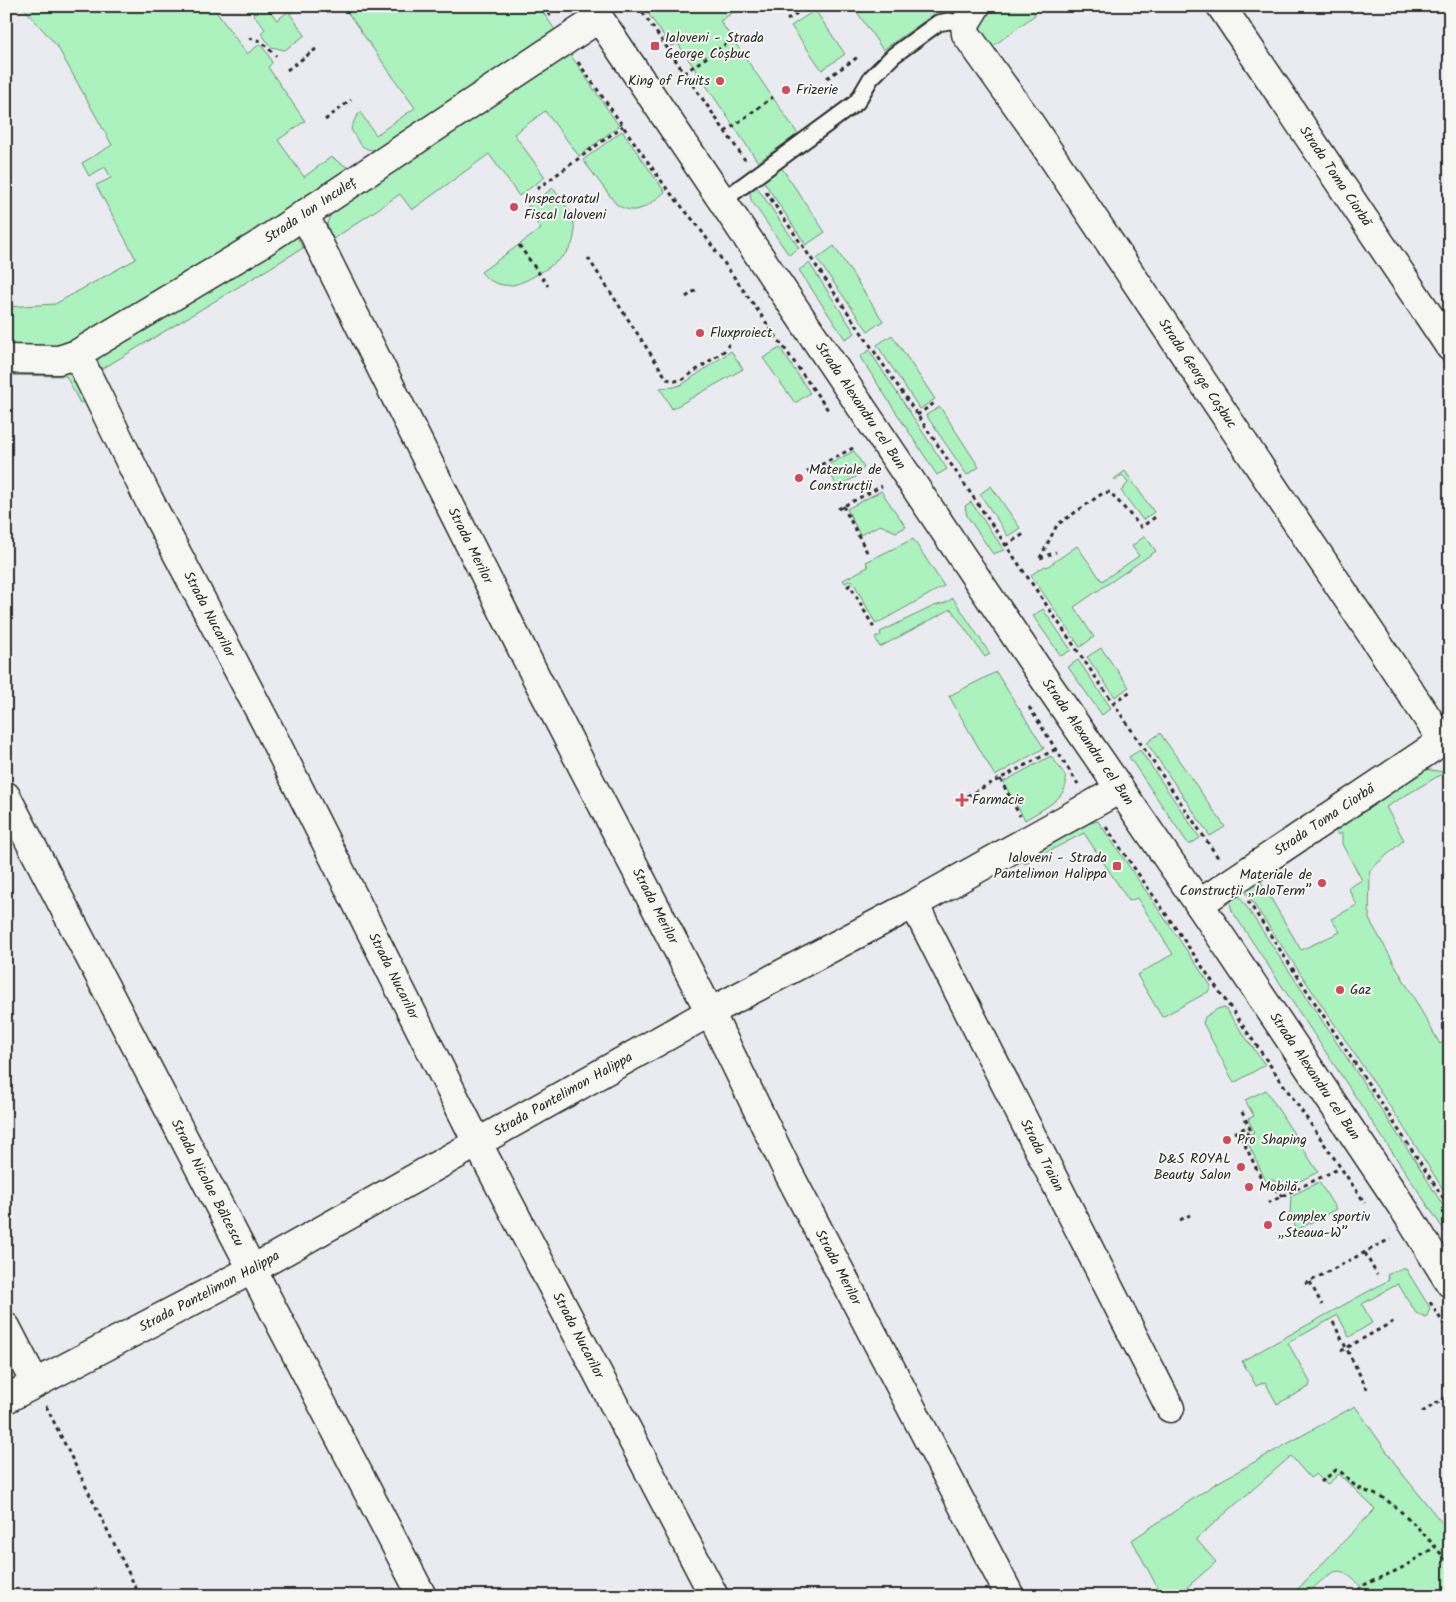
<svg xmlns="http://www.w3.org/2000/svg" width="1456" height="1602" viewBox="0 0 1456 1602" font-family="Kalam,sans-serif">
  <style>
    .green { fill: #abf2be; stroke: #6b8e74 }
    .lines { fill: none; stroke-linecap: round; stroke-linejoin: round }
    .service-casing { stroke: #2b2b2b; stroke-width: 19 }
    .minor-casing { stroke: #2b2b2b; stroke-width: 31 }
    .secondary-casing { stroke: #2b2b2b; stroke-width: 31 }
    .path { stroke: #2b2b2b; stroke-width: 3; stroke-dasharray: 4 4; stroke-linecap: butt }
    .service { stroke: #f6f6f2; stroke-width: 15 }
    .minor { stroke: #f6f6f2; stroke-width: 28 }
    .secondary { stroke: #f6f6f2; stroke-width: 28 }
    .poi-dot { fill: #d1495b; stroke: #f6f6f2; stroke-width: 2 }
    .labels { text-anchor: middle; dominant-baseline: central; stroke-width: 4; stroke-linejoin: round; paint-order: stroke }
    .poi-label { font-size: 14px; fill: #2b2b2b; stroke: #f6f6f2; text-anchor: start }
    .street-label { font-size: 14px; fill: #2b2b2b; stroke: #f6f6f2 }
  </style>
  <rect width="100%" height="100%" fill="#eaeaf1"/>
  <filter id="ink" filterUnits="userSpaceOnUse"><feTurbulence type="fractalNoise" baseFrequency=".02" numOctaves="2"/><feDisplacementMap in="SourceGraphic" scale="10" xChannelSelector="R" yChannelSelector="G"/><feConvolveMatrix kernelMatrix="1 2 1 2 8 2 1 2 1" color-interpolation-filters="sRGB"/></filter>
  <g filter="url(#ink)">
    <!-- green -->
    <path class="green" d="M22,6H212L247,54L260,44L268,54L272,63L268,67L305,121L278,140L304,177L331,157L350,169V173L64,349H6V307L55,304L136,259L96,185L111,178L105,167L89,176L82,163L112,145L57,46Z
      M247,6H266L277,20L296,6H300L290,14L305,35L285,50L271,47L261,33L265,29Z
      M343,6H539L555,30L493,75L386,148C365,153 361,148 351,129L355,119L360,112L376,135L415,108Z
      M643,6H732L735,11L720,21L798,134L758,162L678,44L671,46Z
      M853,6H960L954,12L933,15L883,50Z
      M990,6H1030L1035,15L989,49L973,27Z
      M815,10L845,54L822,70L791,26Z
      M570,54L619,126L579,156L545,111L514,134L545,177L519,196L489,154L412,210L400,194L332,240L327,224L330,215L550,60Z
      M622,131L665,192C649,205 636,218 616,204L583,160Z
      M781,167L825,232L806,245L762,179Z
      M756,186L799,248L789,255L751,200L750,193Z
      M553,188C560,199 573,212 574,225C575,233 574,241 570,248C562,261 527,283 512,285C501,287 487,281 481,272L541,229L526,208Z
      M295,233L303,248L102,369L98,364V359L112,347Z
      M834,246L883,321L868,331L817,259Z
      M809,263L855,333L845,339L799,270Z
      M892,335L935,399L920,409L877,345Z
      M780,348L810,393L795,403L763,358Z
      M869,350L947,469L937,475L860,357Z
      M731,351L743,369L672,409L660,388L674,387L683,384Z
      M6,368L69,371L85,401L80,403L66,376L6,375Z
      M940,407L979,467L967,475L926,415Z
      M854,451L864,467L856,477L837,486L826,466Z
      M1125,471L1154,512L1143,520L1121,491L1128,483L1122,475L1116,480L1114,479Z
      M991,486L1020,528L1008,536L980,494Z
      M881,491L906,527L896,532L880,525L860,535L847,509Z
      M971,502L1004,550L993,554L967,516L965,506Z
      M1145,536L1156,551L1074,607L1094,637L1080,647L1031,575L1045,566L1047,567L1077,546L1102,581L1139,556L1132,546Z
      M913,539L944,586L876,624L852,580L845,583L843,580L868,567L866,562Z
      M953,598L990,654L985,657L951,609L880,647L875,638L881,635L880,632L934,606L945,603Z
      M1043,609L1071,650L1061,656L1033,616Z
      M1101,648L1129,687L1115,697L1087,657Z
      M1078,660L1111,708L1102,715L1068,667Z
      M996,672L1044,748L995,776L949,696Z
      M1160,733L1225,827L1210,836L1147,743Z
      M1140,750L1200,838L1189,845L1129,757Z
      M1051,756C1055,762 1062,769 1065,776C1073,796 1039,811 1025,820L1003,782Z
      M1423,769L1445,772L1386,807L1404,840L1370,870L1369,919L1440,1044L1450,1038V1200L1399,1120L1243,888L1259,878L1301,950L1340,932L1331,919L1357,905L1348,888L1362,880L1342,844V833L1338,835L1333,828Z
      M1098,821L1211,986L1208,992L1162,1017L1137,975L1173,954L1137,898L1129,901L1084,833L1024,864L1029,853L1069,829Z
      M1236,891L1418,1165L1450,1217V1239L1232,911L1230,903Z
      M1219,1008H1225L1265,1065L1234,1083L1203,1023L1205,1017Z
      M1266,1090L1318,1172L1286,1188L1271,1179L1266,1181L1245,1137L1254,1132L1248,1119L1254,1116L1245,1100Z
      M1319,1182L1336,1209L1297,1230L1290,1215L1291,1196Z
      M1400,1269H1406L1430,1308L1426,1318L1416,1313L1398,1284L1362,1304L1372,1323L1349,1337L1338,1315L1288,1343L1310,1382L1309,1387L1277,1404L1265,1382L1256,1386L1242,1361L1389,1280L1387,1275Z
      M1355,1406L1401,1472L1450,1533V1596H1370C1336,1561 1340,1565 1304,1596H1291L1375,1509L1339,1474L1327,1485L1316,1474L1310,1478L1291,1456L1196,1539L1216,1562L1177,1596H1162L1132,1540L1215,1484Z"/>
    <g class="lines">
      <defs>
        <path id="service" d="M722,201L857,102L871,78L894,55L938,23L949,21L965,24"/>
        <g id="minor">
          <path id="s1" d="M976,6L965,24L966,34L1029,122L1443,741"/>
          <path id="s2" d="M1221,6L1450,347"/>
          <path id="s3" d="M304,214L535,675L710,1012L788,1172L1010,1596"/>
          <path id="s4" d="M77,354L149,500L266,723L477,1142L714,1596"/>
          <path id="s5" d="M6,359L59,360L77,354L257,246L599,18"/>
          <path id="s6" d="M6,796L422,1596"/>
          <path id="s7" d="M914,904L1170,1408"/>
          <path id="s8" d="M1199,904L1450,736"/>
          <path d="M6,1327L35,1383"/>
          <path id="s9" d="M6,1399L253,1269L710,1012L914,904L1120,789"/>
        </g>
        <g id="secondary">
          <path id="s10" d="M591,6L1043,677L1199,904L1409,1217L1450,1283"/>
        </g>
      </defs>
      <!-- service casing -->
      <use href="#service" class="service-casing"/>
      <!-- minor casing -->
      <use href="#minor" class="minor-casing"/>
      <!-- secondary casing -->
      <use href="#secondary" class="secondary-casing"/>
      <!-- path -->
      <path class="path" d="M544,6L552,18
        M638,6L745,160
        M787,20L808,6
        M249,38L261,41L276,56
        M578,62L667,189L698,226L828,410
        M287,70L316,49
        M684,73L733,39
        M827,78L858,57
        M325,120L351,100
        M725,132L773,97
        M537,189L623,126
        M766,192L1219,859
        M519,245L548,286
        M588,258L667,379L675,381L682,380L724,351L735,336
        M686,297L699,288
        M917,415L936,402
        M807,472L855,447
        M843,506L868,554
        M838,509L882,486
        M1006,545L1024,534
        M1040,558L1057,525L1103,493L1110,492L1141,527L1157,516
        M1040,558L1056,552
        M847,587L850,585L875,630
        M1113,703L1131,691
        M1029,707L1078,784
        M1000,779L1020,816
        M967,796L1056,749
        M1106,827L1365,1203
        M1248,901L1450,1208
        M1242,1112L1251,1131L1242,1137L1243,1141L1264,1184H1269L1283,1196
        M1234,1133L1249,1126
        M1268,1203L1340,1168
        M1180,1220L1190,1215
        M1365,1253L1377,1275
        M1310,1282L1322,1305
        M1305,1284L1390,1239
        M1430,1302L1450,1334
        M1333,1322L1367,1389
        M1341,1351L1396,1320
        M46,1406L140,1596
        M1422,1412L1450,1395
        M1321,1482L1336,1470C1344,1472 1347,1479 1353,1484C1361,1491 1375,1493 1385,1499C1410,1517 1431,1541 1450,1565
        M1352,1596L1364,1585L1400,1569L1435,1547"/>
      <!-- service -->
      <use href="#service" class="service"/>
      <!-- minor -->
      <use href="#minor" class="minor"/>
      <!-- secondary -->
      <use href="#secondary" class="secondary"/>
    </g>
  </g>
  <!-- markers -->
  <g class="poi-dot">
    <rect x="650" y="41" width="10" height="10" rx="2.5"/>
    <circle cx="720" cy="81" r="5"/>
    <circle cx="786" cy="90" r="5"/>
    <circle cx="514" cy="207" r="5"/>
    <circle cx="700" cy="333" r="5"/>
    <circle cx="799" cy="478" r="5"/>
    <path d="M959.5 792.5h5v5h5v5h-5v5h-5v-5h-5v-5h5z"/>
    <rect x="1112" y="861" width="10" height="10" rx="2.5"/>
    <circle cx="1322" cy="883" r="5"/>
    <circle cx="1340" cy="990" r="5"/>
    <circle cx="1227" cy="1140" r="5"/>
    <circle cx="1241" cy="1167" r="5"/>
    <circle cx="1249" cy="1187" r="5"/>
    <circle cx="1268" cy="1225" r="5"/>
  </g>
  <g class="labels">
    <!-- poi labels -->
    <g class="poi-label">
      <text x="665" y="38">Ialoveni - Strada<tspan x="665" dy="16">George Coșbuc</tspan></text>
      <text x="710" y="81" text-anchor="end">King of Fruits</text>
      <text x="796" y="90">Frizerie</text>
      <text x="524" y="199">Inspectoratul<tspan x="524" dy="16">Fiscal Ialoveni</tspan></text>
      <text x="710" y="333">Fluxproiect</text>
      <text x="809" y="470">Materiale de<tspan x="809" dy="16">Construcții</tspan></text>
      <text x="972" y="800">Farmacie</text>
      <text x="1107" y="858" text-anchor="end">Ialoveni - Strada<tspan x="1107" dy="16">Pantelimon Halippa</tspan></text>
      <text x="1312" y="875" text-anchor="end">Materiale de<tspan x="1312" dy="16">Construcții „IaloTerm”</tspan></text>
      <text x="1350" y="990">Gaz</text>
      <text x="1237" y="1140">Pro Shaping</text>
      <text x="1231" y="1159" text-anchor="end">D&amp;S ROYAL<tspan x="1231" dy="16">Beauty Salon</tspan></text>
      <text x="1259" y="1187">Mobilă</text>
      <text x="1278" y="1217">Complex sportiv<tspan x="1278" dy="16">„Steaua-W”</tspan></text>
    </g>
    <!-- street labels -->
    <g class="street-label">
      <text stroke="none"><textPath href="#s2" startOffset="205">Strada Toma Ciorbă</textPath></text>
      <text stroke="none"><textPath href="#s5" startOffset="346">Strada Ion Inculeț</textPath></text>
      <text stroke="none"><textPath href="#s1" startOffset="442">Strada George Coșbuc</textPath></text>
      <text stroke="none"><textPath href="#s10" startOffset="482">Strada Alexandru cel Bun</textPath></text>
      <text stroke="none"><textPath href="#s3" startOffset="371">Strada Merilor</textPath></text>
      <text stroke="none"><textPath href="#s4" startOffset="292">Strada Nucarilor</textPath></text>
      <text stroke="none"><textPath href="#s10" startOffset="888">Strada Alexandru cel Bun</textPath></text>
      <text stroke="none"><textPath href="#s8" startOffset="151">Strada Toma Ciorbă</textPath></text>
      <text stroke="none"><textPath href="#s3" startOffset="776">Strada Merilor</textPath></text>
      <text stroke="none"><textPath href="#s4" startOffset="698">Strada Nucarilor</textPath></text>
      <text stroke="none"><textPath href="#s10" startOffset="1292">Strada Alexandru cel Bun</textPath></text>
      <text stroke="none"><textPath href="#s9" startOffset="635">Strada Pantelimon Halippa</textPath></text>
      <text stroke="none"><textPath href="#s7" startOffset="282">Strada Traian</textPath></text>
      <text stroke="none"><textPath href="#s6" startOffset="436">Strada Nicolae Bălcescu</textPath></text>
      <text stroke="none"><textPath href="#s3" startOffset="1181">Strada Merilor</textPath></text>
      <text stroke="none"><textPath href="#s9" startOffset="230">Strada Pantelimon Halippa</textPath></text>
      <text stroke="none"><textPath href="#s4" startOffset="1102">Strada Nucarilor</textPath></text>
    </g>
  </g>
  <!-- margin -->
  <rect width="1456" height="1602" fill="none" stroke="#f6f6f2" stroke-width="25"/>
  <rect x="12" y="12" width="1431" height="1577" fill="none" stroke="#2b2b2b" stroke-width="2" filter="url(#ink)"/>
</svg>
